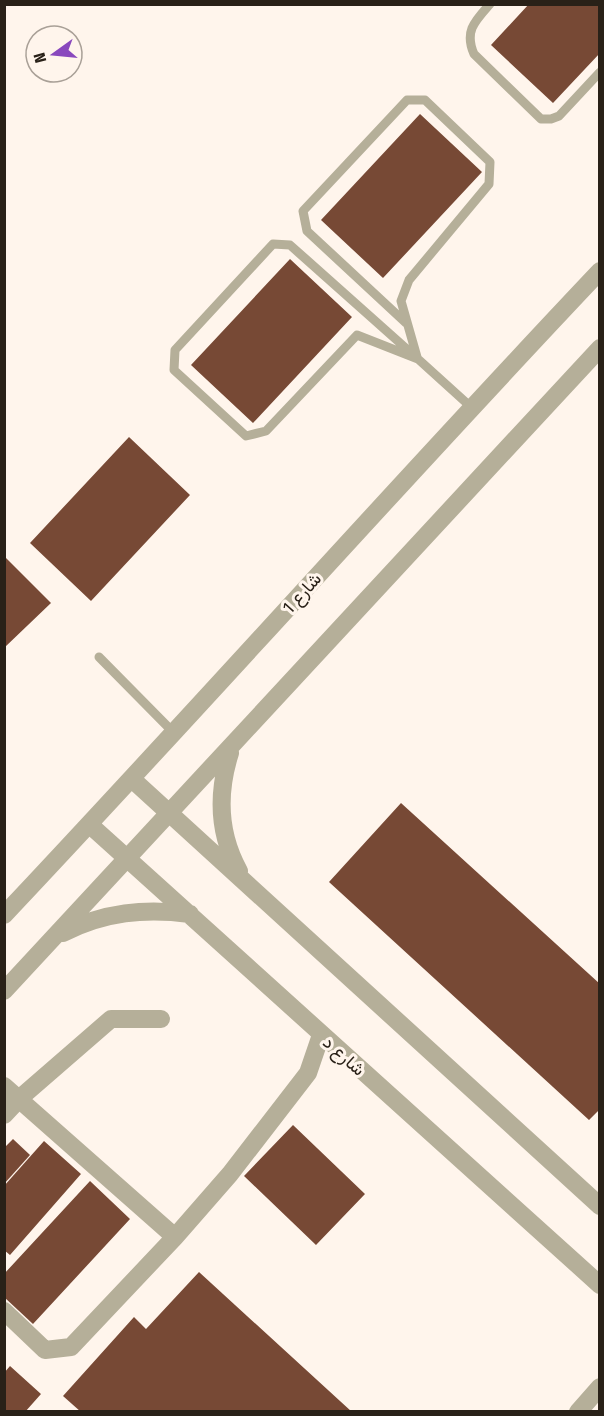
<svg xmlns="http://www.w3.org/2000/svg" width="604" height="1416" viewBox="0 0 604 1416" font-family="'Fira Sans Condensed',Vazirmatn,sans-serif">
  <style>
    .building { fill: #774935 }
    .lines { fill: none; stroke-linecap: round; stroke-linejoin: round }
    .lane { stroke: #b5af99; stroke-width: 9 }
    .street { stroke: #b5af99; stroke-width: 18 }
    .labels { text-anchor: middle; dominant-baseline: central; stroke-width: 6; stroke-linejoin: round; paint-order: stroke }
    .street-label { font-size: 18px; fill: #292118; stroke: #fff5ec }
  </style>
  <rect width="100%" height="100%" fill="#fff5ec"/>
  <!-- building -->
  <path class="building" d="M529,4H600V53L553,103L491,45Z
    M420,114L482,172L383,278L321,220Z
    M290,259L352,317L253,423L191,365Z
    M129,437L190,495L91,601L30,543Z
    M4,556L51,603L4,648Z
    M401,803L600,984V1109L589,1120L329,882Z
    M293,1125L365,1194L316,1245L244,1176Z
    M13,1139L30,1155L4,1184V1148Z
    M44,1141L81,1174L10,1255L4,1250V1186Z
    M90,1181L130,1219L33,1324L4,1297V1274Z
    M199,1272L352,1412H81L63,1396L134,1317L146,1329Z
    M10,1366L41,1394L25,1412H4V1373Z"/>
  <g class="lines">
    <!-- lane -->
    <path class="lane" d="M490,4C475,21 464,31 474,54L541,119H551L559,116L600,72
      M406,323L307,231L303,211L407,100H425L490,162L489,184L409,280L401,301L417,357
      M418,359L290,245L273,244L175,350L174,370L246,436L266,431L357,335L418,359L471,407
      M99,657L175,734"/>
    <!-- street -->
    <path class="street" d="M230,753C217,794 218,833 239,871
      M133,780L600,1206
      M90,825L600,1285
      M4,915C205,702 399,483 600,271
      M63,933C104,912 145,908 190,914
      M4,991L600,348
      M4,1086L175,1237L71,1347L45,1350L4,1311
      M4,1115L20,1098L111,1019H161
      M175,1237L230,1174L308,1073L321,1035
      M578,1412L600,1387"/>
  </g>
  <g class="labels">
    <!-- street labels -->
    <g class="street-label">
      <text transform="translate(302 593) rotate(-48)">شارع 1</text>
      <text transform="translate(344 1056) rotate(42)">شارع د</text>
    </g>
  </g>
  <!-- border -->
  <rect width="604" height="1416" fill="none" stroke="#292118" stroke-width="12"/>
  <!-- north arrow -->
  <g transform="translate(54 54) rotate(255)"><circle r="28" fill="#fff5ec" stroke="#a9a097" stroke-width="1.5"/>
  <path d="M0-4.5L10 22L0 15L-10 22Z" fill="#8948bd"/>
  <text y="-9" font-size="16" font-weight="bold" text-anchor="middle" fill="#292118">N</text>
  </g>
</svg>
